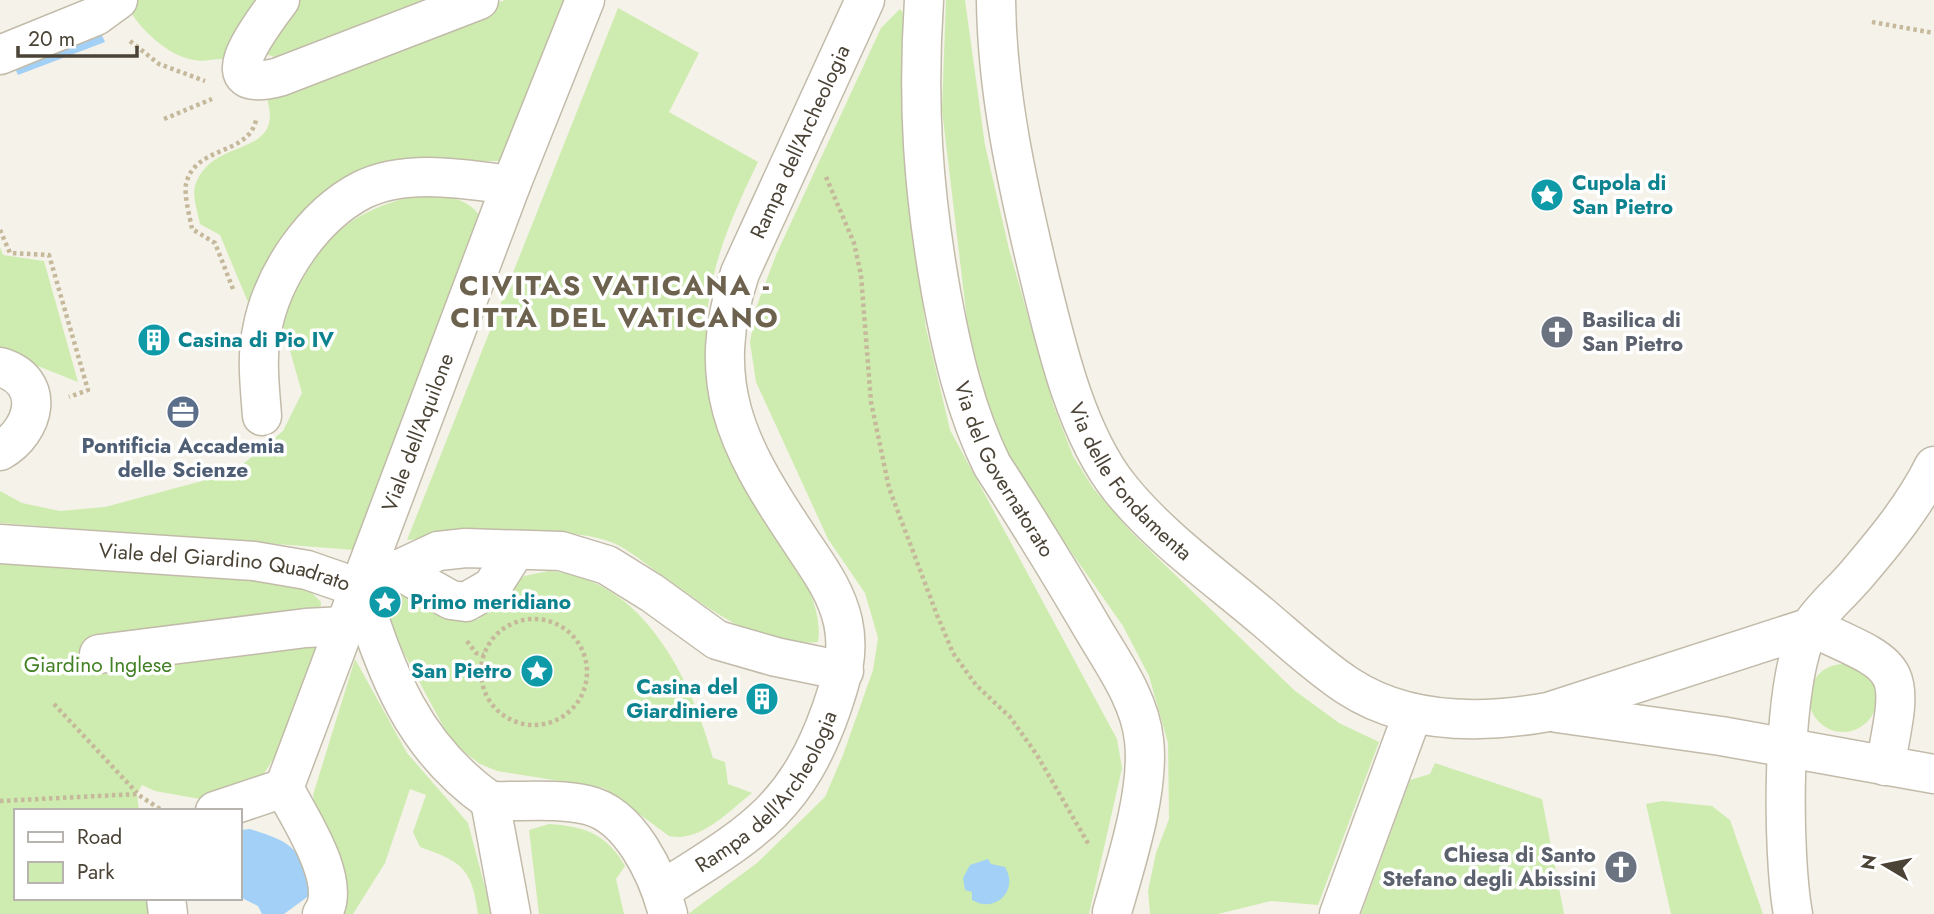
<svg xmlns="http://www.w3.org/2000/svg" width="1934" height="914" viewBox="0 0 1934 914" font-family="Jost,sans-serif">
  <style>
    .green { fill: #ceecaf }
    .water { fill: #a2d0f6 }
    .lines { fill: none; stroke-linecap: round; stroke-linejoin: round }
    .minor-casing { stroke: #c2bbaa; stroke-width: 41 }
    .path { stroke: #c5b89b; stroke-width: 4.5; stroke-dasharray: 3.5 3.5; stroke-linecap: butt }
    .minor { stroke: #fff; stroke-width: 38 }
    .labels { text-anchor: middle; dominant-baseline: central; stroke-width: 7; stroke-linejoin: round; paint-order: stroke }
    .street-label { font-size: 21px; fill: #4a4336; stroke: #fff }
    .culture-label { font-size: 21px; font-weight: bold; fill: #0d838f; stroke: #fff; text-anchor: start }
    .worship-label { font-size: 21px; font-weight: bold; fill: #5b616d; stroke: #fff; text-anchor: start }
    .service-label { font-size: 21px; font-weight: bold; fill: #4e5e75; stroke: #fff }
    .park-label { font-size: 21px; fill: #438125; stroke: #fff }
    .district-label { font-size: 28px; font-weight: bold; letter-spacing: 2px; fill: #6d624d; stroke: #fff }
  </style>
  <rect width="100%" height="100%" fill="#f5f2e9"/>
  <!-- green -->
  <path class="green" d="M130,0H263L222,59C213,59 202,62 194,60C168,56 140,29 128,8Z
    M290,0H444L277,58L263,53Z
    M505,0H566L504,161H420L388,166L250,307L220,235L200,224C198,213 192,196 195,186C212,133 290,162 265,92Z
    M946,0H965L985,145L1009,249L1053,404L1073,456L1093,488L1131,532L1294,690L1339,723L1379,742L1318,905L1271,901L1218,914H1150L1148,891L1156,853L1169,819L1168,743L1149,676L1123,626L1011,466L984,398L967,320L942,110Z
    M618,8L699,53L669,112L758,162C717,246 692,313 714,408C720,431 726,458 739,478C765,521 827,591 818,642C752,648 704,604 653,569C639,559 624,546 608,541C555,524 463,535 407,540Z
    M900,9L905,15L906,174L926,328L950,430L1117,739L1122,768L1089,914H688L757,863L825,797L843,755L873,670L878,638L865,593L828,539L756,382L750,342L756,308L776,255L881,28Z
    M427,194C449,196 467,198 481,217L354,550L0,523V491L22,503L60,511L105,507L232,473L283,431L302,393L280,315C314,246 347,207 427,194Z
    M0,247L3,255L44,261L78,382L0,351Z
    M0,562L248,576L309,590L321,602L318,645L283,744L263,775L236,792L200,799L155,791L142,785L137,794L139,811H16V898H149L154,914H0Z
    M549,571C644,579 690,677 713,758L725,762L728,784L752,793C729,811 700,843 669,836L604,788L497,771L480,764L463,751L449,737L379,607L387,587L427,595L467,622L479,619L524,576Z
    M355,659L407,753L468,823L492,914H478C472,868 462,862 420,847L413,832L426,795L410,789L385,863L353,914H336L313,795Z
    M1809 698a34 34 0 1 1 68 0a34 34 0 1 1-68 0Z
    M1435,763L1542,799L1564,914H1361L1410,780L1430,774Z
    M1662,801L1712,806L1730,820L1763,914H1671L1646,804Z
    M549,824C584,826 607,834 625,866L616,879L624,914H539L529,830Z"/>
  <!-- water -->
  <path class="water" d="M100,31L105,42L18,75L14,66Z
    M250,829C295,843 302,849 310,895L284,914H262L258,906L240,897V830Z
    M988,859L991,864L1005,867C1019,890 996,914 972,900V892L965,890L963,878L970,865Z"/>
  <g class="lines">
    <defs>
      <g id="minor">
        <path d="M280,0C263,23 204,97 279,77L479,0"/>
        <path id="s1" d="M924,0C917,104 923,190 941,292C952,352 965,410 992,465C1027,519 1061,574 1093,629C1113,663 1140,700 1144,740C1150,790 1126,863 1112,912"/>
        <path id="s2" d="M996,0C997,93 1017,182 1038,271C1055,340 1075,432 1120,488C1160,538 1217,578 1265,619C1292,642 1319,667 1348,686C1406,724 1481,724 1548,712L1811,627C1904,669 1905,665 1885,766"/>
        <path d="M0,55L96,16L118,0"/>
        <path d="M0,367C48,381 35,431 0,451"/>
        <path d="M262,416C260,388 256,358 262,330C272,276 312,216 362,190C406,168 465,179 511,185"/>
        <path id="s3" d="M0,544L254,561L307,570L359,588"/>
        <path d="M396,569L451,600L466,602L492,587L515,551"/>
        <path d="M359,588L438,551L466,548L561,551L607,565L652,593L717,640L776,657L844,671"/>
        <path d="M359,588C388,675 411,745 490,801"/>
        <path d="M99,654L306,628L344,626"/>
        <path d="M1557,713L1721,736L1934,774"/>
        <path id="s4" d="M284,788L511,185L585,0"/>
        <path d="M284,788C299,817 344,883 322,914"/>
        <path d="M215,811L284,788"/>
        <path id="s5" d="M662,890C748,835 795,812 831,710C841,681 850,654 843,622C836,589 814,562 796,534C736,444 704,381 740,273L865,0"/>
        <path d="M166,898L168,914"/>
        <path d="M511,914L490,801C521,802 556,798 587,805C631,815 658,875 668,914"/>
        <path d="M1339,914L1413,713"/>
        <path d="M1793,914C1782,854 1780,676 1811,626C1823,607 1843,591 1857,574C1886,540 1914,506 1934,466"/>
      </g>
    </defs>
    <!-- minor casing -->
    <use href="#minor" class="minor-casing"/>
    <!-- path -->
    <path class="path" d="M1872,22L1934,33
      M130,41L159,64L205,81
      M164,119L212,99
      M826,177L854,243L861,275L871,402L889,488L937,615L953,653L976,685L1010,717L1037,755L1089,845
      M0,230L10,253L49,255L88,390L69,397
      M233,289L215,243L192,229C190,217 184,197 186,184C195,145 248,156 256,120
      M481 672a53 53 0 1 1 106 0a53 53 0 1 1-106 0Z
      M467,641L476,653L484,655
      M54,704L137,793
      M0,801L137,794L163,811"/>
    <!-- minor -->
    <use href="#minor" class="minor"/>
  </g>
  <!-- icons -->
  <defs>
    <symbol id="sight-disc" viewBox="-11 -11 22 22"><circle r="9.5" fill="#0f9aa8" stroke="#fff"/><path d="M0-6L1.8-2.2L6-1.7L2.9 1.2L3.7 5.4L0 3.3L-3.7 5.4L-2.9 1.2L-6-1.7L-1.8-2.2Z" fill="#fff"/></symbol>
    <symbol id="church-disc" viewBox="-11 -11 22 22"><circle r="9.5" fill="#6b7280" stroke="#fff"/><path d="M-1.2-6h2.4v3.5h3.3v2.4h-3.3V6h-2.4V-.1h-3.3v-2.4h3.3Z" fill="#fff"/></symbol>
    <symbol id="building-disc" viewBox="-11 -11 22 22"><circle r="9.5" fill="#0f9aa8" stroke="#fff"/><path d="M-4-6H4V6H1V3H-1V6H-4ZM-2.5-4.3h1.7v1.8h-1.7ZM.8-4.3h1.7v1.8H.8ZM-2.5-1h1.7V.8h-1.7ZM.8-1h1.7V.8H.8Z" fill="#fff"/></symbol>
    <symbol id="office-disc" viewBox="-11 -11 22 22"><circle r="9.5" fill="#5c6f8a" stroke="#fff"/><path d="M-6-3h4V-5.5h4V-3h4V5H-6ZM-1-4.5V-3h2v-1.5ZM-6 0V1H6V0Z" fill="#fff"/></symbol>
  </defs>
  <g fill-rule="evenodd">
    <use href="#sight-disc" x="1528" y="176" width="38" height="38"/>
    <use href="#church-disc" x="1538" y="313" width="38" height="38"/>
    <use href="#building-disc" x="135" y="321" width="38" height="38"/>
    <use href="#office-disc" x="164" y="393" width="38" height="38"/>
    <use href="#sight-disc" x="366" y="583" width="38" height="38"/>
    <use href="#sight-disc" x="518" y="652" width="38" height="38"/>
    <use href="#building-disc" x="743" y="680" width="38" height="38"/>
    <use href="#church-disc" x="1602" y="848" width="38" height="38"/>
  </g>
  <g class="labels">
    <!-- street labels -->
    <g class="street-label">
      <text stroke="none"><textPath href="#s5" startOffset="868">Rampa dell'Archeologia</textPath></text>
      <text stroke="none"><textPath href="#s4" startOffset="380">Viale dell'Aquilone</textPath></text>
      <text stroke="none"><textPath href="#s1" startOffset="483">Via del Governatorato</textPath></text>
      <text stroke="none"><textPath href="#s2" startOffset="509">Via delle Fondamenta</textPath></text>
      <text stroke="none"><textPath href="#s3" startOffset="226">Viale del Giardino Quadrato</textPath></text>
      <text stroke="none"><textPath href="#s5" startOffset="147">Rampa dell'Archeologia</textPath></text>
    </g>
    <!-- culture labels -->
    <g class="culture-label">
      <text x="1572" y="183">Cupola di<tspan x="1572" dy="24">San Pietro</tspan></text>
      <text x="178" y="340">Casina di Pio IV</text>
      <text x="410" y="602">Primo meridiano</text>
      <text x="512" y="671" text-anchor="end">San Pietro</text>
      <text x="738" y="687" text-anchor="end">Casina del<tspan x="738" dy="24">Giardiniere</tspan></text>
    </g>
    <!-- worship labels -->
    <g class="worship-label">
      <text x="1582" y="320">Basilica di<tspan x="1582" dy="24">San Pietro</tspan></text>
      <text x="1596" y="855" text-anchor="end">Chiesa di Santo<tspan x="1596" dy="24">Stefano degli Abissini</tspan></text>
    </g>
    <!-- service labels -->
    <g class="service-label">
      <text x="183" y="446">Pontificia Accademia<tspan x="183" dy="24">delle Scienze</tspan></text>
    </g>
    <!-- park labels -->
    <g class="park-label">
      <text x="98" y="665">Giardino Inglese</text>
    </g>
    <!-- district labels -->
    <g class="district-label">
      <text x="615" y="285">CIVITAS VATICANA -<tspan x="615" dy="32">CITTÀ DEL VATICANO</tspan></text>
    </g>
  </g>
  <!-- legend -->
  <rect x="14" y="809" width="228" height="91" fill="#ffffff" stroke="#b7b4af" stroke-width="2"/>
  <rect x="28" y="832" width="35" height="10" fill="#ffffff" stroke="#b7b4af" stroke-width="2"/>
  <text x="77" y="844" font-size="21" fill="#4a4336">Road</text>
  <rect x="28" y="862" width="35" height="21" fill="#ceecaf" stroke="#b7b4af" stroke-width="2"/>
  <text x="77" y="879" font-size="21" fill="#4a4336">Park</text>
  <!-- north arrow -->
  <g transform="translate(1885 865) rotate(280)" stroke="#ffffff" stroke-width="5" paint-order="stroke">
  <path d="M0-5L12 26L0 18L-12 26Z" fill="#4a4336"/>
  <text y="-10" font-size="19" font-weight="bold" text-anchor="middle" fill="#4a4336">N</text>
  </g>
  <!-- scale -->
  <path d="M18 46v10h119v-10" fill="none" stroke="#4a4336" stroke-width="3.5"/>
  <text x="28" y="46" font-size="21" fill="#4a4336" stroke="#ffffff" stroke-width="5" paint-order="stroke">20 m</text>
</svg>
